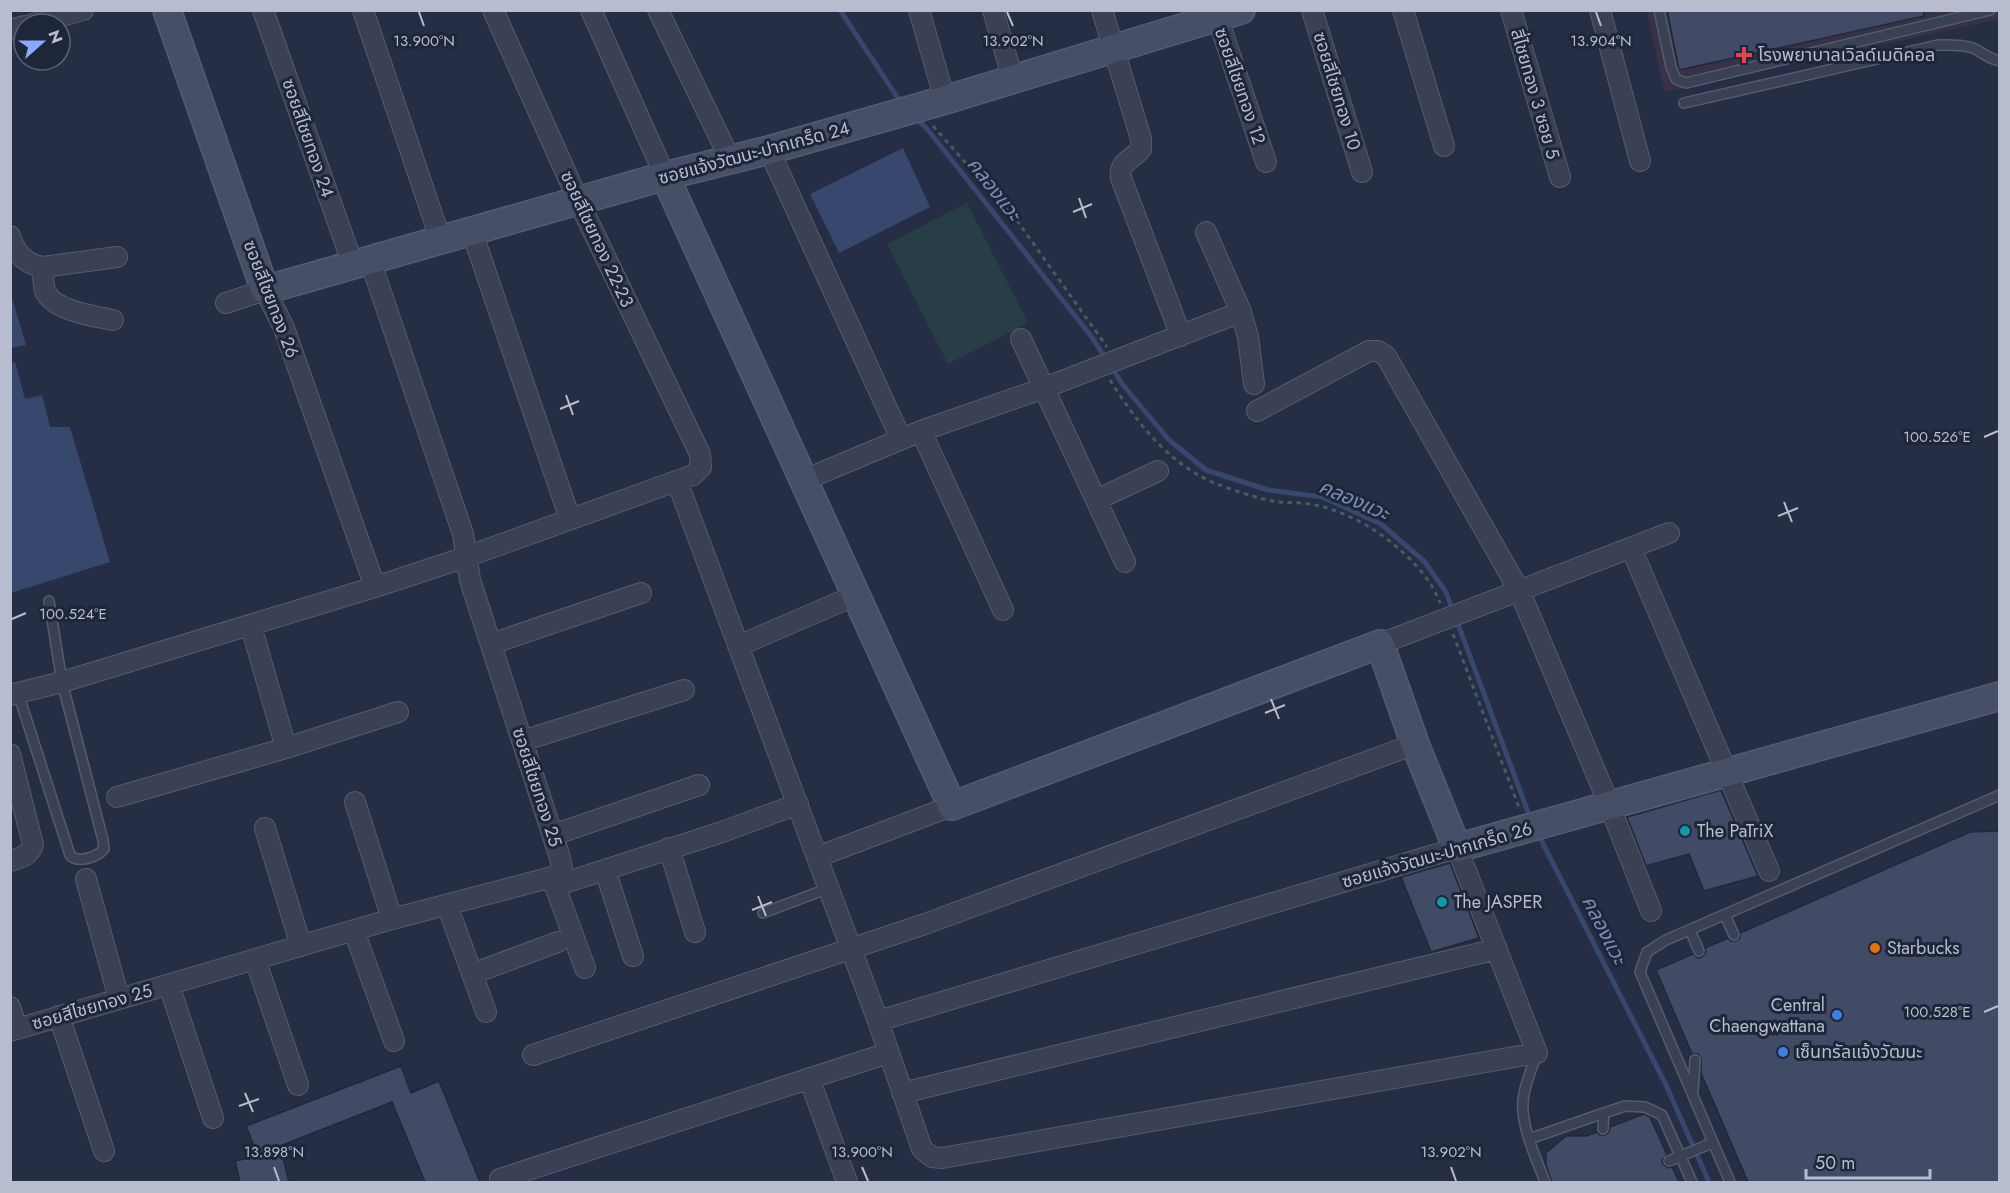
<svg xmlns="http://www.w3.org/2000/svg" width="2010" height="1193" viewBox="0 0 2010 1193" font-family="Jost,'Noto Sans Thai',sans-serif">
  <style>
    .medical { fill: #373245 }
    .green { fill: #273e46 }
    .water { fill: #37476d }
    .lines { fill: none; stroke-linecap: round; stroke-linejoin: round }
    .stream { stroke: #37476d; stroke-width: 5 }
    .building { fill: #424b65; stroke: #20283c; stroke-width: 1.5 }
    .lane-casing { stroke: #555c6f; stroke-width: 12 }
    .street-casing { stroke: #555c6f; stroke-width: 22 }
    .secondary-casing { stroke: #555c6f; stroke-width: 30 }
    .path { stroke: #465b62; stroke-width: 3; stroke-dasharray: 4.5 4.5; stroke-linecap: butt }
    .lane { stroke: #3a4154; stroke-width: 9 }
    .street { stroke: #3a4154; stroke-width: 20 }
    .secondary { stroke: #474f68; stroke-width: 27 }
    .ticks { fill: none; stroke: #b7bdce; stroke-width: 2 }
    .health-dot { fill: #e0444e; stroke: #1e263a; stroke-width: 2 }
    .culture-dot { fill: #0f9aa8; stroke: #1e263a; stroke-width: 2 }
    .food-dot { fill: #e8710a; stroke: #1e263a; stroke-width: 2 }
    .shop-dot { fill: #3f7fe0; stroke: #1e263a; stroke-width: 2 }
    .labels { text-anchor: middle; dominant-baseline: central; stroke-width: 6; stroke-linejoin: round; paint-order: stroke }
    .poi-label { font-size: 18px; fill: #b7bdce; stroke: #1e263a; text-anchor: start }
    .street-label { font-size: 18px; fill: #b7bdce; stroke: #1e263a }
    .water-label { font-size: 20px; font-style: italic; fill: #7c8eb7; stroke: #1e263a }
    .ticks-label { font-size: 15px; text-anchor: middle; fill: #b7bdce; stroke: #1e263a; stroke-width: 6; stroke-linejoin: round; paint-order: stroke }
  </style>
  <rect width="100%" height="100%" fill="#252e45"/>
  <!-- medical -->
  <path class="medical" d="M1999,10L2000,19L1664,92L1647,11Z"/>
  <!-- green -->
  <path class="green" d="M967,203L1028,323L948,364L887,244Z"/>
  <!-- water -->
  <path class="water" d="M903,148L930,207L839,253L810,194Z
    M10,301H13L26,345L11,348Z
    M15,362L25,399L42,395L50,427H70L110,562L11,593L10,363Z"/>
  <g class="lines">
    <!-- stream -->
    <path class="stream" d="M840,10L901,103
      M916,118L928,130L1091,336L1123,385L1169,440L1206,470L1268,490L1322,497L1381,524L1424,561L1446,592L1531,820
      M1538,834L1666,1085L1709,1182"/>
  </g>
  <!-- building -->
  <path class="building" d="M1667,10H1923L1924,16L1679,70Z
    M1721,790L1758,876L1704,891L1689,854L1646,866L1627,817Z
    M2000,831V1182H1748L1701,1073V1058L1698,1054H1692L1656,970L1693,954L1698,958L1702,957L1706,952L1705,948L1728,938L1731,941H1736L1740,938V933L1970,832Z
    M1450,863L1479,938L1431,952L1401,877Z
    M401,1066L411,1093L439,1081L480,1182H425L392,1102L280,1146L289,1182H240L235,1161L258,1156L246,1126Z
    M1644,1114L1650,1117L1667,1155L1662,1160L1663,1164L1668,1168L1672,1167L1679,1182H1552L1546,1165V1153L1566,1136H1586L1597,1132L1600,1135H1605L1609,1132L1610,1127Z"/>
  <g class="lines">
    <defs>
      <path id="lane" d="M1659,10L1671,67L1676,79L1686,83L1990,10
        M1684,103L1938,45C1950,45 1961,44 1973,48C1983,52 1987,59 2000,61
        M18,693L70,855C78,864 97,857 104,849L103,840L62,682L49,601
        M763,913L829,888
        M1725,915L1734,935
        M1690,930L1699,951
        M1537,1053C1531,1071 1521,1093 1523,1111C1525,1136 1537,1160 1545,1182
        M1693,1091L1695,1060
        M1603,1129L1604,1113L1625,1106L1645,1107L1662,1115L1692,1182
        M1529,1139L1604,1113
        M1669,1161L1712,1143
        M1730,1182L1640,972L1647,952L1666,940L2000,795"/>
      <path id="street" d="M263,10L353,265
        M363,10L441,241
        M591,10L665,176
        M658,10L730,159
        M919,10L945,100
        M993,10L1013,80
        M1102,10L1141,139V149C1132,160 1118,162 1121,178L1181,336
        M1215,10L1266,162
        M1312,10L1362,172
        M1403,10L1444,146
        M1511,10L1560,177
        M1600,10L1640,161
        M33,24L83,10
        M10,30L24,26
        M769,150L901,439
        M472,232L570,519
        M1206,232L1241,312L1248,337L1254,384
        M10,236C15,253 25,264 43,267L117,257
        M43,267C43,274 43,284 45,291C54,311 94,316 113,320
        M226,303L265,290L284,328L375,587
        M1021,339L1125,562
        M1257,411L1369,351H1378L1386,356L1520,592L1609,804L1651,911
        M921,431L1003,610
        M804,480L921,431L1044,388L1241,312
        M677,481L878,1021L922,1149L932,1157L942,1158L1537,1053L1457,848L878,1021
        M1096,500L1158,471
        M1631,548L1769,871
        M251,626L286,748
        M491,644L641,593
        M1380,644L1669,533
        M738,646L856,595
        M10,695L62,682L375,587L466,557L693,475L701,467L700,454L579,202L493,10
        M522,741L684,690
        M10,754L33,845C29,856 21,858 10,861
        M117,797L286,748L398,712
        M355,802L392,919
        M265,828L301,946
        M553,835L699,785
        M669,848L695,932
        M817,857L952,806
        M605,870L633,956
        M86,879L119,999
        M447,905L486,1012
        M354,931L394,1041
        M255,959L298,1085
        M585,968L555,886L722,832L798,804
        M472,974L558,942
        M169,985L213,1118
        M10,1007L17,1029
        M59,1016L104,1151
        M10,1031L392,919L556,876L562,869L560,858L470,580L463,534L370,260
        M533,1055L925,924L1415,744
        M809,1078L847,1182
        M902,1093L1497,949
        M500,1179L888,1053"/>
      <path id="secondary" d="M167,10L265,290L665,176L769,150L945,100L1241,10
        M665,176L952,806L1380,644L1415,744L1457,848L2000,696"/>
    </defs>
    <!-- lane casing -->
    <use href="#lane" class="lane-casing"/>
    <!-- street casing -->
    <use href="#street" class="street-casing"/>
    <!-- secondary casing -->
    <use href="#secondary" class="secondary-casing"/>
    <!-- path -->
    <path class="path" d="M933,126L1018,222L1107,347
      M1110,380C1134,418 1161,454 1200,476C1218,486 1258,499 1278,502C1290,503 1303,502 1315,505C1359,514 1404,546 1430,583C1434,589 1437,596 1440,603
      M1453,634L1520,810"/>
    <!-- lane -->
    <use href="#lane" class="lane"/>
    <!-- street -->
    <use href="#street" class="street"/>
    <!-- secondary -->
    <use href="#secondary" class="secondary"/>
  </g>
  <!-- ticks -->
  <path class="ticks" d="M419,12L424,26M1007,12L1013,26M1596,12L1601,26M1079,198L1086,218M1073,212L1092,204M566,395L573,415M560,409L579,401M1984,437L1998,431M1784,502L1792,522M1778,516L1798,508M12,619L26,613M1271,699L1279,719M1265,713L1285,705M758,896L766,916M752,910L772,902M1984,1012L1998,1006M245,1093L253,1112M239,1106L259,1099M274,1167L279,1181M862,1167L868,1181M1451,1167L1456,1181"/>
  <!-- markers -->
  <path class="health-dot" d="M1741 46h6v6h6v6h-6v6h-6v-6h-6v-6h6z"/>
  <g class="culture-dot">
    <circle cx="1685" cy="831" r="6"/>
    <circle cx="1442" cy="902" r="6"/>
  </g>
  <circle class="food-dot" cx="1875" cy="948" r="6"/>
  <g class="shop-dot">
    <circle cx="1837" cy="1015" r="6"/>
    <circle cx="1783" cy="1052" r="6"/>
  </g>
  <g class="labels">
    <!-- poi labels -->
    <g class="poi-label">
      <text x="1758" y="55">โรงพยาบาลเวิลด์เมดิคอล</text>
      <text x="1697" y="831">The PaTriX</text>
      <text x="1454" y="902">The JASPER</text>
      <text x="1887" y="948">Starbucks</text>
      <text x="1825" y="1005" text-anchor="end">Central<tspan x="1825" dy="21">Chaengwattana</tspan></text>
      <text x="1795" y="1052">เซ็นทรัลแจ้งวัฒนะ</text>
    </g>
    <!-- street labels -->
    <g class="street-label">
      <text transform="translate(1240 86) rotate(71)">ซอยสีไชยทอง 12</text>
      <text transform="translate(1337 91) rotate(73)">ซอยสีไชยทอง 10</text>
      <text transform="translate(1535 94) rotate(74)">สี่ไชยทอง 3 ซอย 5</text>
      <text transform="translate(308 138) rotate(71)">ซอยสีไชยทอง 24</text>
      <text transform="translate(754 153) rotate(-15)">ซอยแจ้งวัฒนะ-ปากเกร็ด 24</text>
      <text transform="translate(597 239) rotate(65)">ซอยสีไชยทอง 22-23</text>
      <text transform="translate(271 299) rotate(69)">ซอยสีไชยทอง 26</text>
      <text transform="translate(537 787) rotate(72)">ซอยสีไชยทอง 25</text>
      <text transform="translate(1437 855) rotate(-16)">ซอยแจ้งวัฒนะ-ปากเกร็ด 26</text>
      <text transform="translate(92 1007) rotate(-16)">ซอยสีไชยทอง 25</text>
    </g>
    <!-- water labels -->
    <g class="water-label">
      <text transform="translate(994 189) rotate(52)">คลองแวะ</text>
      <text transform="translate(1354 500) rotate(23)">คลองแวะ</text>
      <text transform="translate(1604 930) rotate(63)">คลองแวะ</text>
    </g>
  </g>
  <g class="ticks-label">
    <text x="424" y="46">13.900°N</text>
    <text x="1601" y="46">13.904°N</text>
    <text x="1013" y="46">13.902°N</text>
    <text x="1937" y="442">100.526°E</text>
    <text x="73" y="619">100.524°E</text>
    <text x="1937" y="1017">100.528°E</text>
    <text x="274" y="1157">13.898°N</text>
    <text x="862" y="1157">13.900°N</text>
    <text x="1451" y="1157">13.902°N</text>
  </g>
  <!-- border -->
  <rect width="2010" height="1193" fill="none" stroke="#b7bdce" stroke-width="24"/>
  <!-- north arrow -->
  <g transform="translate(42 42) rotate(69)"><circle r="28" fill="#1e263a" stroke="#5b6275" stroke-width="1.5"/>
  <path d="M0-4.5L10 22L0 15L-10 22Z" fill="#8ba8ff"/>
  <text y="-9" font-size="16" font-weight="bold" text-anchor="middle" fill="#b7bdce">N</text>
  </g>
  <!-- scale -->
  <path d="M1806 1169v9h124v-9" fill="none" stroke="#b7bdce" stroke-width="3"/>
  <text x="1815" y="1169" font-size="18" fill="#b7bdce" stroke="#1e263a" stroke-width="4.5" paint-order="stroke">50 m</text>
</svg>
